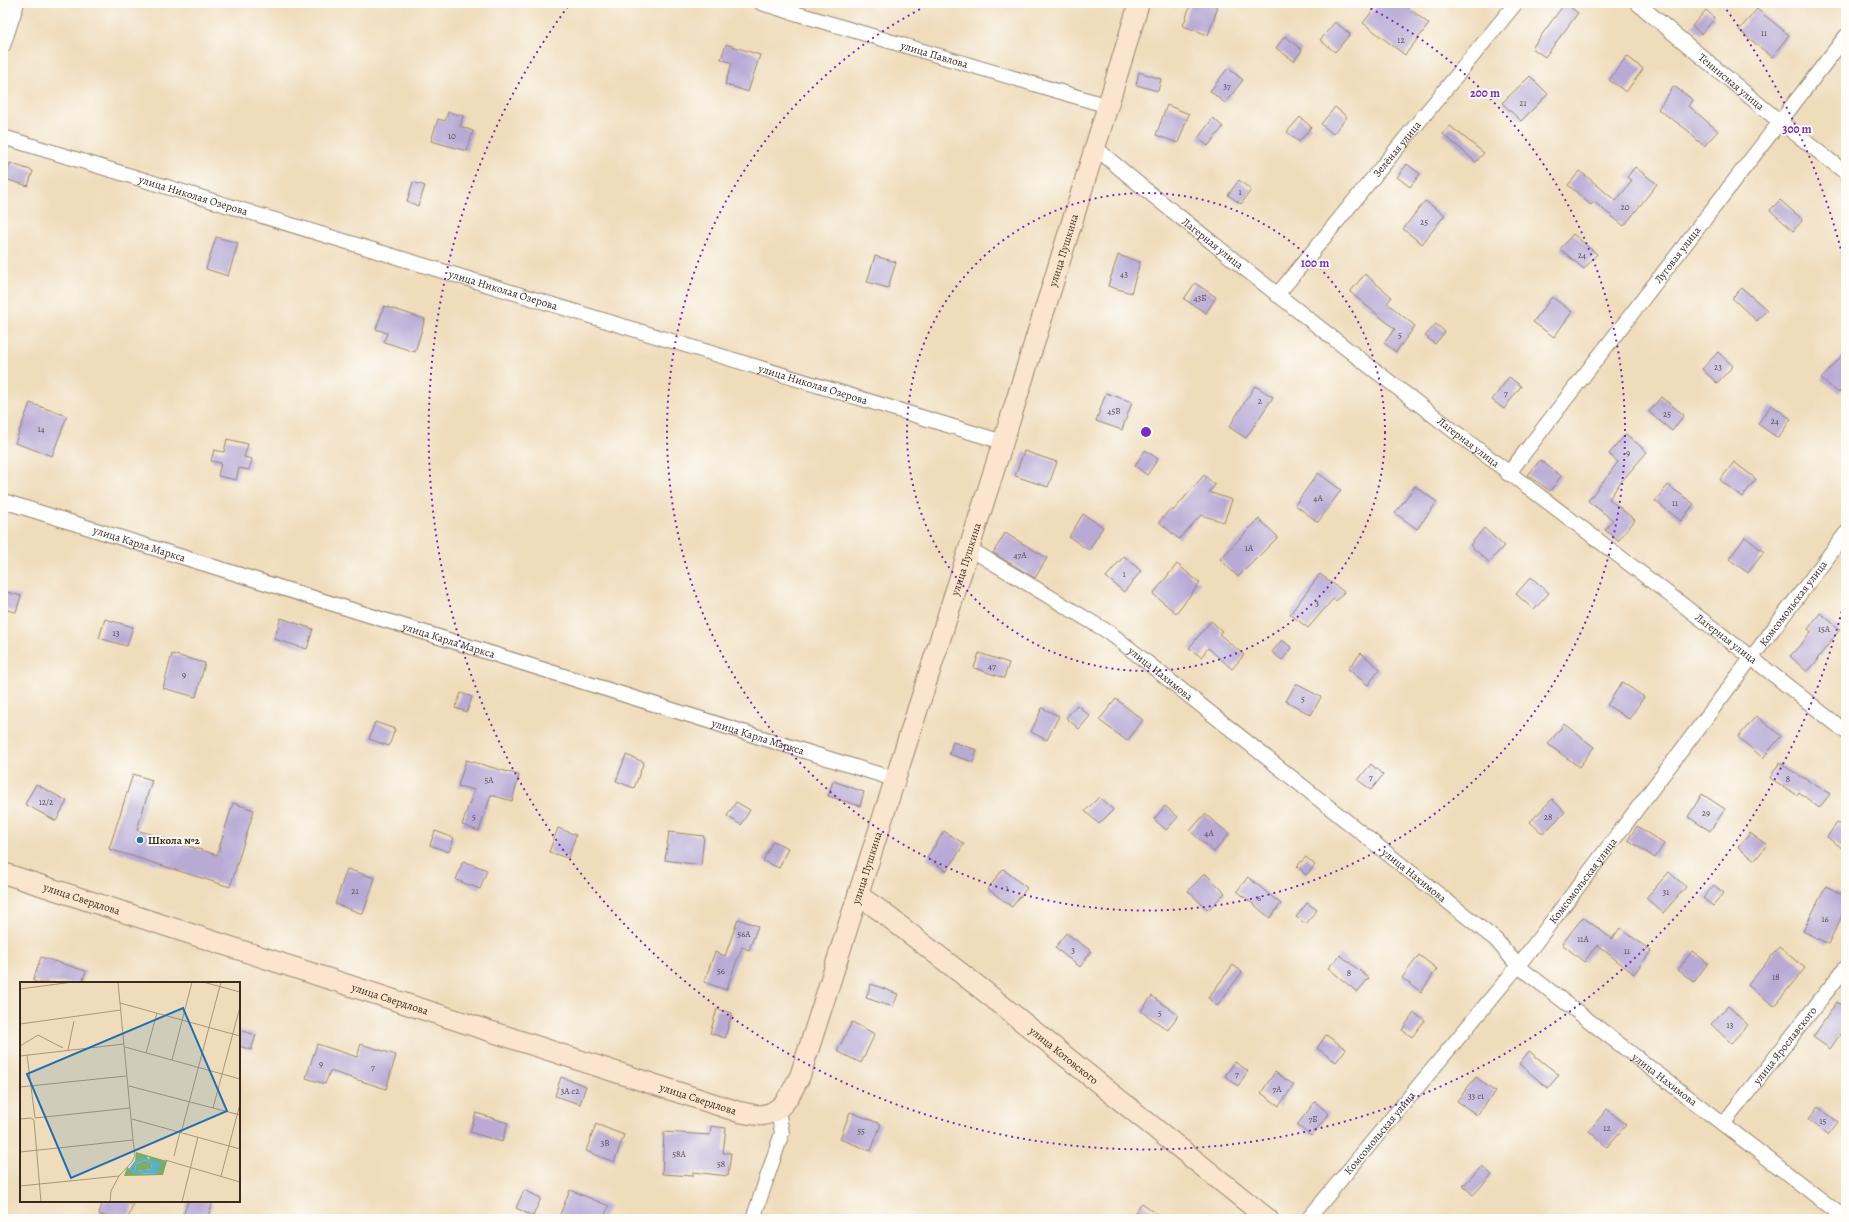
<svg xmlns="http://www.w3.org/2000/svg" width="1849" height="1222" viewBox="0 0 1849 1222" font-family="Alegreya,serif">
  <style>
    .building { fill: #b8aad5 }
    .lines { fill: none; stroke-linecap: round; stroke-linejoin: round }
    .minor-casing { stroke: #95836c; stroke-width: 16 }
    .secondary-casing { stroke: #95836c; stroke-width: 22 }
    .minor { stroke: #fff; stroke-width: 14 }
    .secondary { stroke: #fce5cf; stroke-width: 20 }
    .ring { fill: none; stroke: #7b2cbf; stroke-width: 2; stroke-dasharray: 2 4 }
    .poi-dot { fill: #1f6fb2; stroke: #fdfcf7; stroke-width: 1.5 }
    .labels { text-anchor: middle; dominant-baseline: central; stroke-width: 4; stroke-linejoin: round; paint-order: stroke }
    .number-label { font-size: 9px; fill: #5a4a4c }
    .street-label { font-size: 11px; fill: #3b2a1e; stroke: #fdfcf7 }
    .poi-label { font-size: 11px; font-weight: bold; fill: #3b2a1e; stroke: #fdfcf7; text-anchor: start }
    .inset-road { fill: none; stroke: #a7957c; stroke-width: 1 }
    .view { fill: #1f6fb2; fill-opacity: 0.15; stroke: #1f6fb2; stroke-width: 2 }
    .inset-edge { fill: none; stroke: #3b2a1e; stroke-width: 2 }
    .centre { fill: #7b2cbf; stroke: #fdfcf7; stroke-width: 2 }
    .ring-label { font-size: 12px; text-anchor: middle; font-weight: bold; fill: #7b2cbf; stroke: #fdfcf7; stroke-width: 4; stroke-linejoin: round; paint-order: stroke }
  </style>
  <rect width="100%" height="100%" fill="#fdfcf7"/>
  <filter id="ink" filterUnits="userSpaceOnUse"><feTurbulence type="fractalNoise" baseFrequency=".025" numOctaves="2"/><feDisplacementMap in="SourceGraphic" scale="8" xChannelSelector="R" yChannelSelector="G"/><feConvolveMatrix kernelMatrix="1 2 1 2 8 2 1 2 1" color-interpolation-filters="sRGB"/></filter>
  <filter id="wash" filterUnits="userSpaceOnUse"><feTurbulence type="fractalNoise" baseFrequency=".012" numOctaves="4" result="noise"/><feDisplacementMap in="SourceGraphic" scale="16" xChannelSelector="R" yChannelSelector="G"/><feGaussianBlur stdDeviation="0.9" result="paint"/><feColorMatrix in="noise" values="0 0 0 0 0 0 0 0 0 0 0 0 0 0 0 0 0 1.4 0 .05"/><feComposite in="paint" operator="in"/></filter>
  <g filter="url(#wash)">
    <rect width="100%" height="100%" fill="#efdcbb"/>
    <g id="blocks">
      <!-- building -->
      <path class="building" d="M1191,3H1208L1218,7L1208,35L1183,26Z
        M1379,3H1402L1429,24L1405,55L1363,23Z
        M1565,3L1578,13L1545,57L1532,48Z
        M1757,9L1789,35L1772,57L1739,30Z
        M1706,10L1715,18L1701,34L1692,26Z
        M1335,22L1350,34L1335,52L1320,40Z
        M1285,36L1302,50L1294,61L1276,48Z
        M726,44L760,55L748,92L725,84L732,63L721,59Z
        M1627,56L1643,69L1626,92L1609,80Z
        M1228,68L1243,80L1225,103L1210,91Z
        M1139,72L1161,79L1158,91L1136,85Z
        M1530,76L1548,94L1521,121L1502,103Z
        M1674,86L1693,100L1689,106L1718,131L1704,146L1689,133L1690,132L1658,109Z
        M1167,105L1189,114L1178,143L1156,135Z
        M1335,107L1347,117L1333,134L1321,124Z
        M448,112L463,116L460,126L473,131L467,151L431,141L438,119L445,121Z
        M1300,117L1311,127L1299,142L1287,132Z
        M1213,118L1223,127L1208,146L1198,138Z
        M1450,126L1484,153L1476,162L1443,134Z
        M10,163L33,171L28,186L5,179Z
        M1407,164L1420,174L1410,187L1397,177Z
        M1635,167L1657,184L1624,226L1594,202L1591,205L1568,185L1580,171L1616,201L1632,181L1627,177Z
        M1239,180L1251,190L1241,204L1228,195Z
        M413,182L425,186L418,206L407,201Z
        M1780,200L1803,220L1793,231L1770,210Z
        M1425,201L1445,215L1422,244L1403,229Z
        M1573,234L1597,254L1584,269L1560,249Z
        M216,237L238,243L228,276L206,269Z
        M1118,255L1140,262L1131,293L1108,286Z
        M875,256L896,262L888,288L867,282Z
        M1365,274L1392,297L1387,303L1415,326L1396,352L1384,343L1395,329L1350,292Z
        M1195,283L1216,297L1206,313L1184,299Z
        M1742,288L1767,310L1757,321L1732,298Z
        M1552,297L1572,312L1554,337L1533,322Z
        M384,306L425,319L415,352L384,342L387,333L376,329Z
        M1436,324L1445,332L1435,344L1425,336Z
        M1846,351V385L1839,393L1821,379Z
        M1718,352L1733,366L1717,383L1702,369Z
        M1509,377L1521,386L1504,409L1492,400Z
        M1255,386L1273,397L1246,438L1229,427Z
        M1106,393L1132,402L1122,430L1096,421Z
        M1661,397L1684,415L1672,431L1649,412Z
        M30,403L67,416L52,456L15,443Z
        M1771,405L1791,419L1778,438L1758,424Z
        M1626,434L1647,452L1620,483L1609,499L1635,520L1618,541L1605,530L1613,520L1588,501L1618,462L1609,454Z
        M227,439L248,444L244,457L252,459L249,470L239,468L236,480L218,476L221,463L211,461L214,450L224,452Z
        M1145,450L1158,459L1147,475L1135,466Z
        M1024,451L1057,462L1048,487L1015,476Z
        M1540,460L1561,476L1550,491L1528,475Z
        M1734,462L1756,479L1742,497L1720,480Z
        M1318,473L1341,490L1318,522L1295,505Z
        M1204,475L1215,485L1209,492L1232,500L1224,522L1201,515L1179,539L1159,522L1170,509L1173,511Z
        M1668,485L1694,504L1681,521L1655,501Z
        M1415,486L1437,502L1417,529L1395,513Z
        M1083,514L1103,527L1089,550L1069,537Z
        M1259,519L1278,537L1238,577L1220,559Z
        M1484,528L1504,546L1489,562L1470,545Z
        M1005,533L1047,558L1035,578L993,553Z
        M1745,537L1764,552L1748,573L1729,559Z
        M1124,556L1141,571L1124,592L1106,577Z
        M1177,564L1200,583L1176,613L1153,594Z
        M1320,574L1344,592L1336,601L1333,599L1308,628L1290,614Z
        M1531,577L1549,593L1534,610L1516,594Z
        M3,591L21,596L16,612L3,609Z
        M1820,613L1840,629L1817,659L1818,660L1807,672L1790,656L1812,632L1808,629Z
        M281,618L313,629L307,649L274,639Z
        M105,619L133,627L127,646L99,638Z
        M1211,621L1222,631L1219,634L1244,655L1232,669L1208,648L1201,657L1189,648Z
        M1282,640L1292,648L1282,660L1272,652Z
        M979,653L1009,663L1004,678L974,668Z
        M1361,653L1380,669L1368,685L1348,669Z
        M172,654L205,663L196,697L163,688Z
        M1622,682L1644,697L1629,719L1607,705Z
        M1296,684L1321,697L1311,715L1286,701Z
        M461,693L472,697L467,712L455,708Z
        M1116,699L1143,720L1127,741L1099,720Z
        M1077,705L1090,716L1079,729L1066,718Z
        M1042,708L1059,716L1047,740L1031,732Z
        M1756,716L1781,736L1763,758L1738,737Z
        M375,722L395,729L389,746L369,739Z
        M1564,724L1594,747L1579,767L1548,744Z
        M953,742L977,750L973,762L949,754Z
        M626,755L644,762L634,788L616,781Z
        M466,760L519,775L512,801L491,795L479,831L462,825L474,790L458,786Z
        M1779,763L1830,794L1819,808L1799,792L1797,795L1770,778Z
        M1371,764L1383,775L1371,790L1358,780Z
        M133,774L152,780L137,830L217,855L233,803L254,810L230,887L109,849Z
        M833,781L864,792L860,806L828,796Z
        M36,784L67,801L56,821L25,804Z
        M1702,794L1725,809L1710,831L1688,817Z
        M1099,797L1113,810L1099,824L1085,811Z
        M1552,799L1565,812L1543,834L1530,822Z
        M736,802L750,810L741,825L727,816Z
        M1165,806L1178,817L1166,830L1154,819Z
        M1205,814L1229,834L1214,852L1190,831Z
        M1837,823L1846,830V851L1827,837Z
        M1637,826L1664,844L1655,858L1628,840Z
        M558,828L576,835L568,858L549,852Z
        M435,831L454,838L449,852L430,845Z
        M944,831L964,844L947,871L927,858Z
        M669,832L704,836L701,865L665,860Z
        M1750,833L1767,845L1755,860L1738,848Z
        M773,841L788,848L779,868L763,861Z
        M1306,857L1315,865L1306,875L1297,866Z
        M463,861L487,870L480,889L456,880Z
        M347,869L375,878L363,914L335,904Z
        M1003,869L1027,888L1012,907L988,889Z
        M1669,872L1686,887L1663,913L1646,898Z
        M1205,873L1225,893L1208,910L1188,891Z
        M1248,877L1281,904L1270,918L1237,891Z
        M1714,885L1724,893L1713,906L1703,898Z
        M1826,886L1846,897V908L1828,944L1803,931Z
        M1307,903L1317,910L1306,924L1296,917Z
        M1583,917L1612,939L1620,928L1651,951L1634,974L1597,945L1584,962L1562,944Z
        M738,919L758,926L749,950L742,947L726,990L704,982L715,952L725,956Z
        M1066,933L1091,951L1080,967L1055,948Z
        M1779,947L1805,968L1774,1006L1748,985Z
        M1692,951L1708,963L1694,982L1678,970Z
        M1340,955L1369,978L1357,992L1328,968Z
        M1419,955L1437,969L1421,992L1402,978Z
        M41,957L86,971L82,983H41L33,981Z
        M1233,965L1242,972L1217,1006L1208,998Z
        M871,984L898,994L893,1007L866,998Z
        M1152,996L1178,1015L1168,1030L1141,1011Z
        M1837,1002L1846,1008V1026L1830,1049L1813,1037Z
        M1728,1006L1748,1025L1731,1043L1711,1024Z
        M717,1009L732,1013L725,1038L710,1033Z
        M1414,1013L1425,1020L1412,1037L1402,1030Z
        M852,1022L875,1034L861,1063L837,1051Z
        M239,1030L256,1035L251,1050L239,1046Z
        M1326,1035L1346,1049L1336,1062L1317,1048Z
        M317,1044L357,1057L361,1044L396,1055L386,1089L330,1071L325,1084L306,1078Z
        M1529,1051L1559,1075L1548,1088L1519,1064Z
        M1235,1062L1248,1071L1238,1086L1225,1076Z
        M1275,1072L1294,1085L1279,1106L1261,1093Z
        M561,1077L586,1086L580,1104L555,1096Z
        M1476,1077L1495,1092L1477,1115L1457,1101Z
        M1315,1102L1329,1114L1311,1136L1297,1125Z
        M1818,1107L1838,1122L1828,1135L1808,1120Z
        M1607,1109L1626,1125L1607,1147L1589,1131Z
        M850,1112L881,1124L871,1151L840,1139Z
        M476,1113L508,1123L502,1142L470,1132Z
        M596,1124L624,1135L614,1162L586,1151Z
        M711,1126L726,1128L723,1153H731L728,1176L693,1172V1176L662,1174L664,1132L710,1135Z
        M1482,1166L1492,1175L1473,1195L1463,1186Z
        M524,1190L541,1198L533,1216L516,1208Z
        M570,1190L609,1206L603,1219H558Z
        M103,1201H123L133,1204L128,1219H114L99,1214Z
        M188,1201H201L212,1204L207,1219H182Z
        M1142,1203L1164,1219H1130Z"/>
    </g>
  </g>
  <g filter="url(#ink)">
    <use href="#blocks" fill-opacity="0" stroke="#95836c" stroke-width="1"/>
    <g class="lines">
      <defs>
        <g id="minor">
          <path id="s1" d="M761,3L1108,106"/>
          <path id="s2" d="M1637,3L1779,121L1846,173"/>
          <path d="M3,46L17,3"/>
          <path id="s3" d="M3,137L1003,442"/>
          <path id="s4" d="M1095,147C1133,181 1174,212 1214,244C1421,411 1638,566 1846,732"/>
          <path id="s5" d="M1277,295L1516,3"/>
          <path id="s6" d="M1508,474L1846,36"/>
          <path id="s7" d="M3,501L894,779"/>
          <path id="s8" d="M970,549L1110,633L1496,940L1518,966L1846,1219"/>
          <path id="s9" d="M1723,1124L1846,967"/>
          <path d="M753,1219L782,1133L778,1110"/>
          <path id="s10" d="M1308,1219L1518,966L1846,533"/>
        </g>
        <g id="secondary">
          <path id="s11" d="M3,873L739,1112C746,1113 756,1116 763,1115C784,1112 791,1092 800,1076C914,719 1031,362 1139,3"/>
          <path id="s12" d="M858,895L878,909L984,991L1268,1219"/>
        </g>
      </defs>
      <!-- minor casing -->
      <use href="#minor" class="minor-casing"/>
      <!-- secondary casing -->
      <use href="#secondary" class="secondary-casing"/>
      <!-- minor -->
      <use href="#minor" class="minor"/>
      <!-- secondary -->
      <use href="#secondary" class="secondary"/>
    </g>
  </g>
  <!-- distance rings -->
  <g class="ring">
    <circle cx="1146" cy="432" r="239"/>
    <path d="M1360 3A479 479 0 1 1 932 3"/>
    <path d="M1846 594A718 718 0 1 1 569 5M1723 5A718 718 0 0 1 1846 270"/>
  </g>
  <!-- markers -->
  <circle class="poi-dot" cx="140" cy="840" r="4"/>
  <g class="labels">
    <!-- number labels -->
    <g class="number-label">
      <text x="1764" y="33">11</text>
      <text x="1401" y="40">12</text>
      <text x="1227" y="86">37</text>
      <text x="1523" y="103">21</text>
      <text x="452" y="136">10</text>
      <text x="1240" y="192">1</text>
      <text x="1625" y="207">20</text>
      <text x="1424" y="222">25</text>
      <text x="1582" y="255">24</text>
      <text x="1124" y="274">43</text>
      <text x="1200" y="298">43Б</text>
      <text x="1400" y="335">5</text>
      <text x="1718" y="367">23</text>
      <text x="1506" y="393">7</text>
      <text x="1260" y="401">2</text>
      <text x="1114" y="411">45В</text>
      <text x="1667" y="414">25</text>
      <text x="1775" y="421">24</text>
      <text x="41" y="429">14</text>
      <text x="1628" y="453">9</text>
      <text x="1318" y="498">4А</text>
      <text x="1675" y="503">11</text>
      <text x="1249" y="548">1А</text>
      <text x="1020" y="555">47А</text>
      <text x="1124" y="574">1</text>
      <text x="1317" y="603">3</text>
      <text x="1824" y="629">15А</text>
      <text x="116" y="633">13</text>
      <text x="992" y="666">47</text>
      <text x="184" y="675">9</text>
      <text x="1303" y="699">5</text>
      <text x="1371" y="777">7</text>
      <text x="1788" y="779">8</text>
      <text x="489" y="780">5А</text>
      <text x="46" y="802">12/2</text>
      <text x="1706" y="813">29</text>
      <text x="474" y="817">5</text>
      <text x="1548" y="817">28</text>
      <text x="1209" y="833">4А</text>
      <text x="1007" y="888">1</text>
      <text x="355" y="891">21</text>
      <text x="1666" y="892">31</text>
      <text x="1259" y="898">6</text>
      <text x="1825" y="919">16</text>
      <text x="744" y="934">56А</text>
      <text x="1583" y="939">11А</text>
      <text x="1073" y="950">3</text>
      <text x="1627" y="951">11</text>
      <text x="721" y="971">56</text>
      <text x="1349" y="973">8</text>
      <text x="1776" y="977">18</text>
      <text x="1160" y="1013">5</text>
      <text x="1730" y="1025">13</text>
      <text x="321" y="1064">9</text>
      <text x="373" y="1067">7</text>
      <text x="1237" y="1074">7</text>
      <text x="1277" y="1089">7А</text>
      <text x="570" y="1091">3А с2</text>
      <text x="1476" y="1096">33 с1</text>
      <text x="1313" y="1119">7Б</text>
      <text x="1823" y="1121">15</text>
      <text x="1607" y="1128">12</text>
      <text x="861" y="1131">55</text>
      <text x="605" y="1143">3В</text>
      <text x="679" y="1154">58А</text>
      <text x="721" y="1164">58</text>
    </g>
    <!-- street labels -->
    <g class="street-label">
      <text stroke="none"><textPath href="#s1" startOffset="181">улица Павлова</textPath></text>
      <text stroke="none"><textPath href="#s2" startOffset="123">Теннисная улица</textPath></text>
      <text stroke="none"><textPath href="#s5" startOffset="189">Зелёная улица</textPath></text>
      <text stroke="none"><textPath href="#s3" startOffset="199">улица Николая Озерова</textPath></text>
      <text stroke="none"><textPath href="#s4" startOffset="152">Лагерная улица</textPath></text>
      <text stroke="none"><textPath href="#s11" startOffset="1721">улица Пушкина</textPath></text>
      <text stroke="none"><textPath href="#s6" startOffset="277">Луговая улица</textPath></text>
      <text stroke="none"><textPath href="#s3" startOffset="523">улица Николая Озерова</textPath></text>
      <text stroke="none"><textPath href="#s3" startOffset="847">улица Николая Озерова</textPath></text>
      <text stroke="none"><textPath href="#s4" startOffset="476">Лагерная улица</textPath></text>
      <text stroke="none"><textPath href="#s7" startOffset="143">улица Карла Маркса</textPath></text>
      <text stroke="none"><textPath href="#s11" startOffset="1397">улица Пушкина</textPath></text>
      <text stroke="none"><textPath href="#s10" startOffset="784">Комсомольская улица</textPath></text>
      <text stroke="none"><textPath href="#s4" startOffset="800">Лагерная улица</textPath></text>
      <text stroke="none"><textPath href="#s7" startOffset="467">улица Карла Маркса</textPath></text>
      <text stroke="none"><textPath href="#s8" startOffset="228">улица Нахимова</textPath></text>
      <text stroke="none"><textPath href="#s7" startOffset="791">улица Карла Маркса</textPath></text>
      <text stroke="none"><textPath href="#s11" startOffset="1073">улица Пушкина</textPath></text>
      <text stroke="none"><textPath href="#s8" startOffset="552">улица Нахимова</textPath></text>
      <text stroke="none"><textPath href="#s10" startOffset="436">Комсомольская улица</textPath></text>
      <text stroke="none"><textPath href="#s11" startOffset="83">улица Свердлова</textPath></text>
      <text stroke="none"><textPath href="#s11" startOffset="407">улица Свердлова</textPath></text>
      <text stroke="none"><textPath href="#s9" startOffset="100">улица Ярославского</textPath></text>
      <text stroke="none"><textPath href="#s12" startOffset="261">улица Котовского</textPath></text>
      <text stroke="none"><textPath href="#s8" startOffset="876">улица Нахимова</textPath></text>
      <text stroke="none"><textPath href="#s11" startOffset="731">улица Свердлова</textPath></text>
      <text stroke="none"><textPath href="#s10" startOffset="112">Комсомольская улица</textPath></text>
    </g>
    <!-- poi labels -->
    <g class="poi-label">
      <text x="148" y="840">Школа №2</text>
    </g>
  </g>
  <!-- overview -->
  <g transform="translate(20 982)">
    <rect width="220" height="220" fill="#efdcbb"/>
    <path d="M116,170L147,179L143,193L104,194L107,185L115,191L136,192L129,175L115,179ZM126,178L131,182L132,187L116,189L115,182Z" fill="#7cac66"/>
    <path d="M125,175L141,182L136,192L115,191L109,187L115,179ZM126,178L131,182L132,187L116,189L115,182Z" fill="#56b0d3" fill-rule="evenodd"/>
    <path class="inset-road" d="M183,0L220,10M0,7L53,0M100,21L220,54M0,42L101,28M0,64L18,53L43,66M105,65L220,97M48,68L54,39M126,71L137,31M7,73L15,136L110,126M0,74L104,62M152,78L172,0M109,104L220,133M0,105L106,94M193,126L220,25M0,137L11,136L14,138L21,220M112,137L220,167M161,151L201,0M0,170L113,158L98,0M154,174L160,150M145,178L220,200M201,194L220,122M0,204L99,194M90,220L91,209L99,194L112,180L115,173L113,158M162,220L178,155"/>
    <path class="view" d="M163,26L207,129L51,196L7,92Z"/>
    <rect width="220" height="220" class="inset-edge"/>
  </g>
  <circle cx="1146" cy="432" r="6" class="centre"/>
  <g class="ring-label">
    <text x="1485" y="97">200 m</text>
    <text x="1797" y="133">300 m</text>
    <text x="1315" y="267">100 m</text>
  </g>
  <!-- margin -->
  <rect width="1849" height="1222" fill="none" stroke="#fdfcf7" stroke-width="16"/>
</svg>
